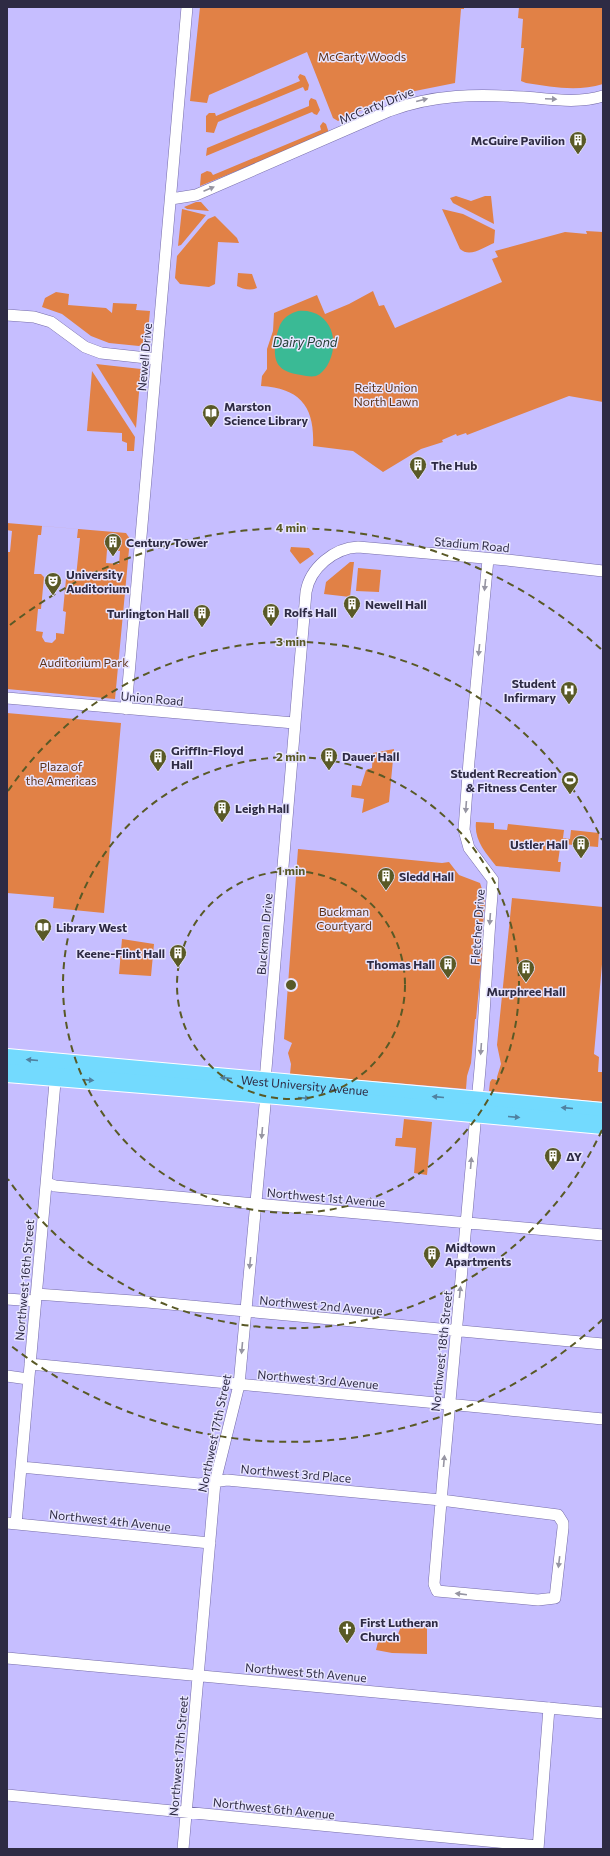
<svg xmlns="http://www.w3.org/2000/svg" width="610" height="1856" viewBox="0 0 610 1856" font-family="Commissioner,sans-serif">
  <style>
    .green { fill: #e18146; fill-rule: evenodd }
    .water { fill: #3aba95 }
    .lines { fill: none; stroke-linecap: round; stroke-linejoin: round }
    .minor-casing { stroke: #766da9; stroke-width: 12 }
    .primary-casing { stroke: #fff; stroke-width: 20 }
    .minor { stroke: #fff; stroke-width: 11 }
    .primary { stroke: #73dafe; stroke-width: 18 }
    .oneway { fill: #9695a2 }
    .oneway2 { fill: #5082a1 }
    .ring { fill: none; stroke: #595926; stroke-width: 2; stroke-dasharray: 7 5 }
    .labels { text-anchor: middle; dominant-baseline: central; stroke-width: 3; stroke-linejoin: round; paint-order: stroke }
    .park-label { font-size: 12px; fill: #5e3218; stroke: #e7e4ff }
    .street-label { font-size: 12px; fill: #2e2b44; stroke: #e7e4ff }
    .poi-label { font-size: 12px; font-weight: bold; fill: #2e2b44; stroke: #e7e4ff; text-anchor: start }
    .water-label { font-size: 13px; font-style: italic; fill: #243f35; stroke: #e7e4ff }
    .centre { fill: #595926; stroke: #e7e4ff; stroke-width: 2 }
    .ring-label { font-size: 12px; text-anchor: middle; font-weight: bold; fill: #595926; stroke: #e7e4ff; stroke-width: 3; stroke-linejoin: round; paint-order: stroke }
  </style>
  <rect width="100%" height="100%" fill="#c6beff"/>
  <!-- green -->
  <path class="green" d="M200,7H464V9H461L455,83L395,95L338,121L333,118L307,52L209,95L207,103L190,101Z
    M519,7H603V84C577,92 552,87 526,83L521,81L524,48H521L523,19L518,18Z
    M300,74L305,76L309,85L308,90L305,91L303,87L218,122L214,133L206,132V116L209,113H215L216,116L300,81L298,77Z
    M311,98L316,100L320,110L317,115L314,114L312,112L206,156L207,148L309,106V101Z
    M323,122L326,124L329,133L200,186L201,174L207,171L211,172L213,175L321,130L320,126Z
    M456,196L471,201L485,196H491L494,224L453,203L450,198Z
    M196,202H201L209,211L187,209L184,207Z
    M182,209L206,215L181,245L178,246Z
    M442,209L463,214L495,230L494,243C484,247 470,258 460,249Z
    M215,216L237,238L239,243L218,242L215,284L209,287L180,284L175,278L177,256L208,219Z
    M586,231L603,232V402L569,396L467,435L466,433L457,436L456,434L442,440L443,442L421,449L383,472L353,451L313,446C315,408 301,388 261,386L262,376L267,369V349L273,331L274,313L317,295L325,314L349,304L373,291L379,306L384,305L395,328L502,282L492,259L498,257L495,251L565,232L587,234Z
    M238,273L252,274L257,288C251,291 242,289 237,286Z
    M56,292L69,294L68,305L106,308L112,313L113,303L137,304L136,310L150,311L147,341L139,346L109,343L91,336L62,314L42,307L45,298Z
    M96,364L141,369L136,428Z
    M92,371L135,437L134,451H127V443L122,441V433L87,431Z
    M7,523L126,533L130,539L115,699L7,689V552H10L12,531L7,530ZM42,526L78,529L77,538H80L76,577H68L66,579L63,611L66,612L64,634L56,633V639L52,643L45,642L42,637L43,632L36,631L38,609H41L44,577L41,574H34L38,535H41ZM107,550L120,551L119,564L106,563Z
    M291,547L309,548L314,554L300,564L290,551Z
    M350,562H354L350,597L324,594L326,582Z
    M358,568L381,570L379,592L356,591Z
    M7,713L121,723L104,913L53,908L54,897L7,893Z
    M394,749L389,802L362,813L364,799L351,797L352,785L361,786L366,770L372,768L373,753Z
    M476,822L494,823V829L507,830L508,824L564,830L563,838L570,839L571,830L599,833L598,847L562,844V848H560L558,862H561L560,872L496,866C485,852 474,840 476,822Z
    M298,849L442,863L449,862L459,875L480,883L484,895L485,903L481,946H483L476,1019H475L471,1063L467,1076L466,1089L290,1074L291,1064L288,1053L292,1043L284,1039Z
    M512,898L603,907V953L594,1054L599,1057L598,1072H603V1102L489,1091L490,1082L492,1079L497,1080V1077L501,1064L497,1045Z
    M122,939L154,944L151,976L119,974Z
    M404,1119L432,1122L427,1175L414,1173L416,1148L395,1146L396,1138H402Z
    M402,1624L427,1625V1654L392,1653L376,1650L379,1638L398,1634Z"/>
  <!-- water -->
  <path class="water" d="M298,311C330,308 342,341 327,366C324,370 321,374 316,376C311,377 306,376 301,375C278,372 272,362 276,340C279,324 282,316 298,311Z"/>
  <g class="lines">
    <defs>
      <path id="minor" d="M171,199L196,195L389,111C434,94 477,94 524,97C550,99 578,104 603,96
        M7,315L34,317L51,322L85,347L101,353L156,359
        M7,698L294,723
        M126,709L187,7
        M47,1183L55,1186L603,1235
        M36,1294L147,1302L603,1344
        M7,1299L35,1301
        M30,1364L603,1419
        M7,1376L28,1379
        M21,1467L199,1484L227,1480L441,1500L558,1515L563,1523V1528L555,1598L538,1600L437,1591L434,1584C448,1412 466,1240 480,1069C485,1011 487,953 492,895L493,880L469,848L464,830L469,761L488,559
        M7,1523L210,1543
        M16,1524L56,1071
        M7,1658L603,1713
        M7,1795L538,1846
        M183,1849L215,1482L239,1385L265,1105V1081L306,592C310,568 334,548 358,547L507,560L603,571
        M538,1849L549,1708"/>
      <g id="primary">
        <path id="s1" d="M7,1058L603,1112"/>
        <path d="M7,1073L277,1095L603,1125"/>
      </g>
    </defs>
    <!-- minor casing -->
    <use href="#minor" class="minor-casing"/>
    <!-- primary casing -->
    <use href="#primary" class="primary-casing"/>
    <!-- minor -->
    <use href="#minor" class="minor"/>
    <!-- primary -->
    <use href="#primary" class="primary"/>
  </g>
  <!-- one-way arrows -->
  <defs><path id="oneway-solid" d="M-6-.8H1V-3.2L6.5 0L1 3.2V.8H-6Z"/></defs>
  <g class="oneway">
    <use href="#oneway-solid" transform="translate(551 99) rotate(3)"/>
    <use href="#oneway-solid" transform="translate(422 100) rotate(-14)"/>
    <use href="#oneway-solid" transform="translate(209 189) rotate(-23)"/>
    <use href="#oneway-solid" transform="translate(485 585) rotate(96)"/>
    <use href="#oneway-solid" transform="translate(479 650) rotate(96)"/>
    <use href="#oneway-solid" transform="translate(466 807) rotate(94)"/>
    <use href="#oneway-solid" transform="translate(490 919) rotate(94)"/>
    <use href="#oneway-solid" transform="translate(481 1049) rotate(94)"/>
    <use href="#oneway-solid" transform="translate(262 1133) rotate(95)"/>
    <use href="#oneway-solid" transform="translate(471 1163) rotate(-85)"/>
    <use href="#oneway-solid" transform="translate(250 1263) rotate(96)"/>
    <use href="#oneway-solid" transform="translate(460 1292) rotate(-84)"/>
    <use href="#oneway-solid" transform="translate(242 1348) rotate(95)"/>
    <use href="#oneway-solid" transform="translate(444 1461) rotate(-85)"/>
    <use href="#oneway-solid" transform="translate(559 1562) rotate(97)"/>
    <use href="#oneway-solid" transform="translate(461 1594) rotate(-173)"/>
  </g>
  <g class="oneway2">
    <use href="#oneway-solid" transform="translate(32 1060) rotate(-175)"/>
    <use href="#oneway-solid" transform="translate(226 1078) rotate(-175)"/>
    <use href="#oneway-solid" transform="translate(88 1080) rotate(5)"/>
    <use href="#oneway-solid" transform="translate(438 1097) rotate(-175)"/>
    <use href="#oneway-solid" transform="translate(304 1098) rotate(5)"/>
    <use href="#oneway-solid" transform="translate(567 1108) rotate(-175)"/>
    <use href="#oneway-solid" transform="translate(514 1117) rotate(5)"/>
  </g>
  <!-- distance rings -->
  <g class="ring">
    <circle cx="291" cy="985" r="114"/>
    <circle cx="291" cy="985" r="228"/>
    <path d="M602 1130A343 343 0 0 1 8 1179M8 791A343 343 0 0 1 602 840"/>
    <path d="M603 1319A457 457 0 0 1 10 1345M10 625A457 457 0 0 1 603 651"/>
  </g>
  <!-- icons -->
  <defs>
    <symbol id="building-pin" viewBox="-11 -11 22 30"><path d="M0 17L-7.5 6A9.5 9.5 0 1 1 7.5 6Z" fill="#595926" stroke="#e7e4ff"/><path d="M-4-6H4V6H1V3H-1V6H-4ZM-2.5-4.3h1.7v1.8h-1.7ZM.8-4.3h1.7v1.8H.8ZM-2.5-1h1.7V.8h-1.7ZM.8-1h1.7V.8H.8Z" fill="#fff"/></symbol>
    <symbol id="library-pin" viewBox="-11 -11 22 30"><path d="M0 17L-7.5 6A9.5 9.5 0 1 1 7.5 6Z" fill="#595926" stroke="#e7e4ff"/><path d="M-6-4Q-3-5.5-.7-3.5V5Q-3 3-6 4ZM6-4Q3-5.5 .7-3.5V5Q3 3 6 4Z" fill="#fff"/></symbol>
    <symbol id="theatre-pin" viewBox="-11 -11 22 30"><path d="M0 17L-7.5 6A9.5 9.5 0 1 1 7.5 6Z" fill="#595926" stroke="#e7e4ff"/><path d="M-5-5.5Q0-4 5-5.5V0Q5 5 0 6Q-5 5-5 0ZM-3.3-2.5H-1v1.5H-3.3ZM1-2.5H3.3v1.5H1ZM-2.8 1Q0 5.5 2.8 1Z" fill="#fff"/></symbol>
    <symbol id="hospital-pin" viewBox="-11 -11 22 30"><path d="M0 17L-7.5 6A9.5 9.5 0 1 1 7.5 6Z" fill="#595926" stroke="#e7e4ff"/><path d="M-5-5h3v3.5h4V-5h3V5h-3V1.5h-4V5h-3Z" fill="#fff"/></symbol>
    <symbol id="stadium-pin" viewBox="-11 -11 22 30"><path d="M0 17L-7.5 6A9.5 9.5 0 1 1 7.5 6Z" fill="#595926" stroke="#e7e4ff"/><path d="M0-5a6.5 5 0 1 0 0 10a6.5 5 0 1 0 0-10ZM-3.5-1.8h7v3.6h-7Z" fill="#fff"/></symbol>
    <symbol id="church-pin" viewBox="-11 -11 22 30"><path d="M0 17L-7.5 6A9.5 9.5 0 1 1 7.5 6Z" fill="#595926" stroke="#e7e4ff"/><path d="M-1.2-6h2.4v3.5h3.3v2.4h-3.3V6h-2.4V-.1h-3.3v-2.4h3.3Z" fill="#fff"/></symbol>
  </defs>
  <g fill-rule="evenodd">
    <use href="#building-pin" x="568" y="130" width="20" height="27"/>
    <use href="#library-pin" x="201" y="403" width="20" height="27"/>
    <use href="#building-pin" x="408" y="455" width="20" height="27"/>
    <use href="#building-pin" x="103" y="532" width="20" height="27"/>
    <use href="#theatre-pin" x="43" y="571" width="20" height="27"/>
    <use href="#building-pin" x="342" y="594" width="20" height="27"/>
    <use href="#building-pin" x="261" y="602" width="20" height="27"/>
    <use href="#building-pin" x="192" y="603" width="20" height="27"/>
    <use href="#hospital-pin" x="559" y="680" width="20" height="27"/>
    <use href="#building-pin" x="319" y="746" width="20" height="27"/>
    <use href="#building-pin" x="148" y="747" width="20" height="27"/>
    <use href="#stadium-pin" x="560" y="770" width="20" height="27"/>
    <use href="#building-pin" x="212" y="798" width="20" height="27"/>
    <use href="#building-pin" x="571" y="834" width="20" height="27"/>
    <use href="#building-pin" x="376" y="866" width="20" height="27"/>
    <use href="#library-pin" x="33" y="917" width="20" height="27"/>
    <use href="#building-pin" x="168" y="943" width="20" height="27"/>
    <use href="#building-pin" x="438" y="954" width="20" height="27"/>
    <use href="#building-pin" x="516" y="958" width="20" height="27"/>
    <use href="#building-pin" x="543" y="1146" width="20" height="27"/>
    <use href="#building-pin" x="422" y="1244" width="20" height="27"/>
    <use href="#church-pin" x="337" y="1619" width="20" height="27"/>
  </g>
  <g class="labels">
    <!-- park labels -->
    <g class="park-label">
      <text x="362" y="56">McCarty Woods</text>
      <text x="386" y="387">Reitz Union<tspan x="386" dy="14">North Lawn</tspan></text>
      <text x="84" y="662">Auditorium Park</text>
      <text x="61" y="766">Plaza of<tspan x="61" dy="14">the Americas</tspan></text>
      <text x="344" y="911">Buckman<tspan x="344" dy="14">Courtyard</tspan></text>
    </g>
    <!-- street labels -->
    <g class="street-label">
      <text transform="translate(376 105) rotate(-22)">McCarty Drive</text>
      <text transform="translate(144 357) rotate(-85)">Newell Drive</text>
      <text transform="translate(472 544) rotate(5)">Stadium Road</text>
      <text transform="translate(152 698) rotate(5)">Union Road</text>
      <text transform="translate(477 927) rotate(-86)">Fletcher Drive</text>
      <text transform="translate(264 934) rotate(-85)">Buckman Drive</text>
      <text stroke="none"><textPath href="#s1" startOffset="299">West University Avenue</textPath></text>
      <text transform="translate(326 1197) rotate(5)">Northwest 1st Avenue</text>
      <text transform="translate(24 1280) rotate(-85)">Northwest 16th Street</text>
      <text transform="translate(321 1305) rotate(5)">Northwest 2nd Avenue</text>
      <text transform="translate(441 1351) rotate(-84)">Northwest 18th Street</text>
      <text transform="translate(318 1379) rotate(5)">Northwest 3rd Avenue</text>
      <text transform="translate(214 1433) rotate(-78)">Northwest 17th Street</text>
      <text transform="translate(296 1473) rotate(5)">Northwest 3rd Place</text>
      <text transform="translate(110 1520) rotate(6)">Northwest 4th Avenue</text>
      <text transform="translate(306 1672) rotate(5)">Northwest 5th Avenue</text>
      <text transform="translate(178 1756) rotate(-85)">Northwest 17th Street</text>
      <text transform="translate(274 1808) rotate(6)">Northwest 6th Avenue</text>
    </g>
    <!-- poi labels -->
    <g class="poi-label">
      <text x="565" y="140" text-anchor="end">McGuire Pavilion</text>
      <text x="224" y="406">Marston<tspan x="224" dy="14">Science Library</tspan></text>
      <text x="431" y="465">The Hub</text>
      <text x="126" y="542">Century Tower</text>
      <text x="66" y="574">University<tspan x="66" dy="14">Auditorium</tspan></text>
      <text x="365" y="604">Newell Hall</text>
      <text x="284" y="612">Rolfs Hall</text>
      <text x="189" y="613" text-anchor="end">Turlington Hall</text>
      <text x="556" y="683" text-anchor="end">Student<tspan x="556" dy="14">Infirmary</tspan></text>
      <text x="171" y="750">Griffin-Floyd<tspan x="171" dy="14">Hall</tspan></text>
      <text x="342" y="756">Dauer Hall</text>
      <text x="557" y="773" text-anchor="end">Student Recreation<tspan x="557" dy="14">&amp; Fitness Center</tspan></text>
      <text x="235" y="808">Leigh Hall</text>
      <text x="568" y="844" text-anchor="end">Ustler Hall</text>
      <text x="399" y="876">Sledd Hall</text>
      <text x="56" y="927">Library West</text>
      <text x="165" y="953" text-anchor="end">Keene-Flint Hall</text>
      <text x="435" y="964" text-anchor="end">Thomas Hall</text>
      <text x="526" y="991" text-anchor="middle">Murphree Hall</text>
      <text x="566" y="1156">ΔΥ</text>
      <text x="445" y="1247">Midtown<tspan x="445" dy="14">Apartments</tspan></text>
      <text x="360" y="1622">First Lutheran<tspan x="360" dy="14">Church</tspan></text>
    </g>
    <!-- water labels -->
    <g class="water-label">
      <text x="305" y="342">Dairy Pond</text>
    </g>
  </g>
  <circle cx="291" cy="985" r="6" class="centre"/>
  <g class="ring-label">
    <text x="291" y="532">4 min</text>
    <text x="291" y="646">3 min</text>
    <text x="291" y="761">2 min</text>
    <text x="291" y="875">1 min</text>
  </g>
  <!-- border -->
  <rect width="610" height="1856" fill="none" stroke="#2e2b44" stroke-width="16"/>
</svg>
